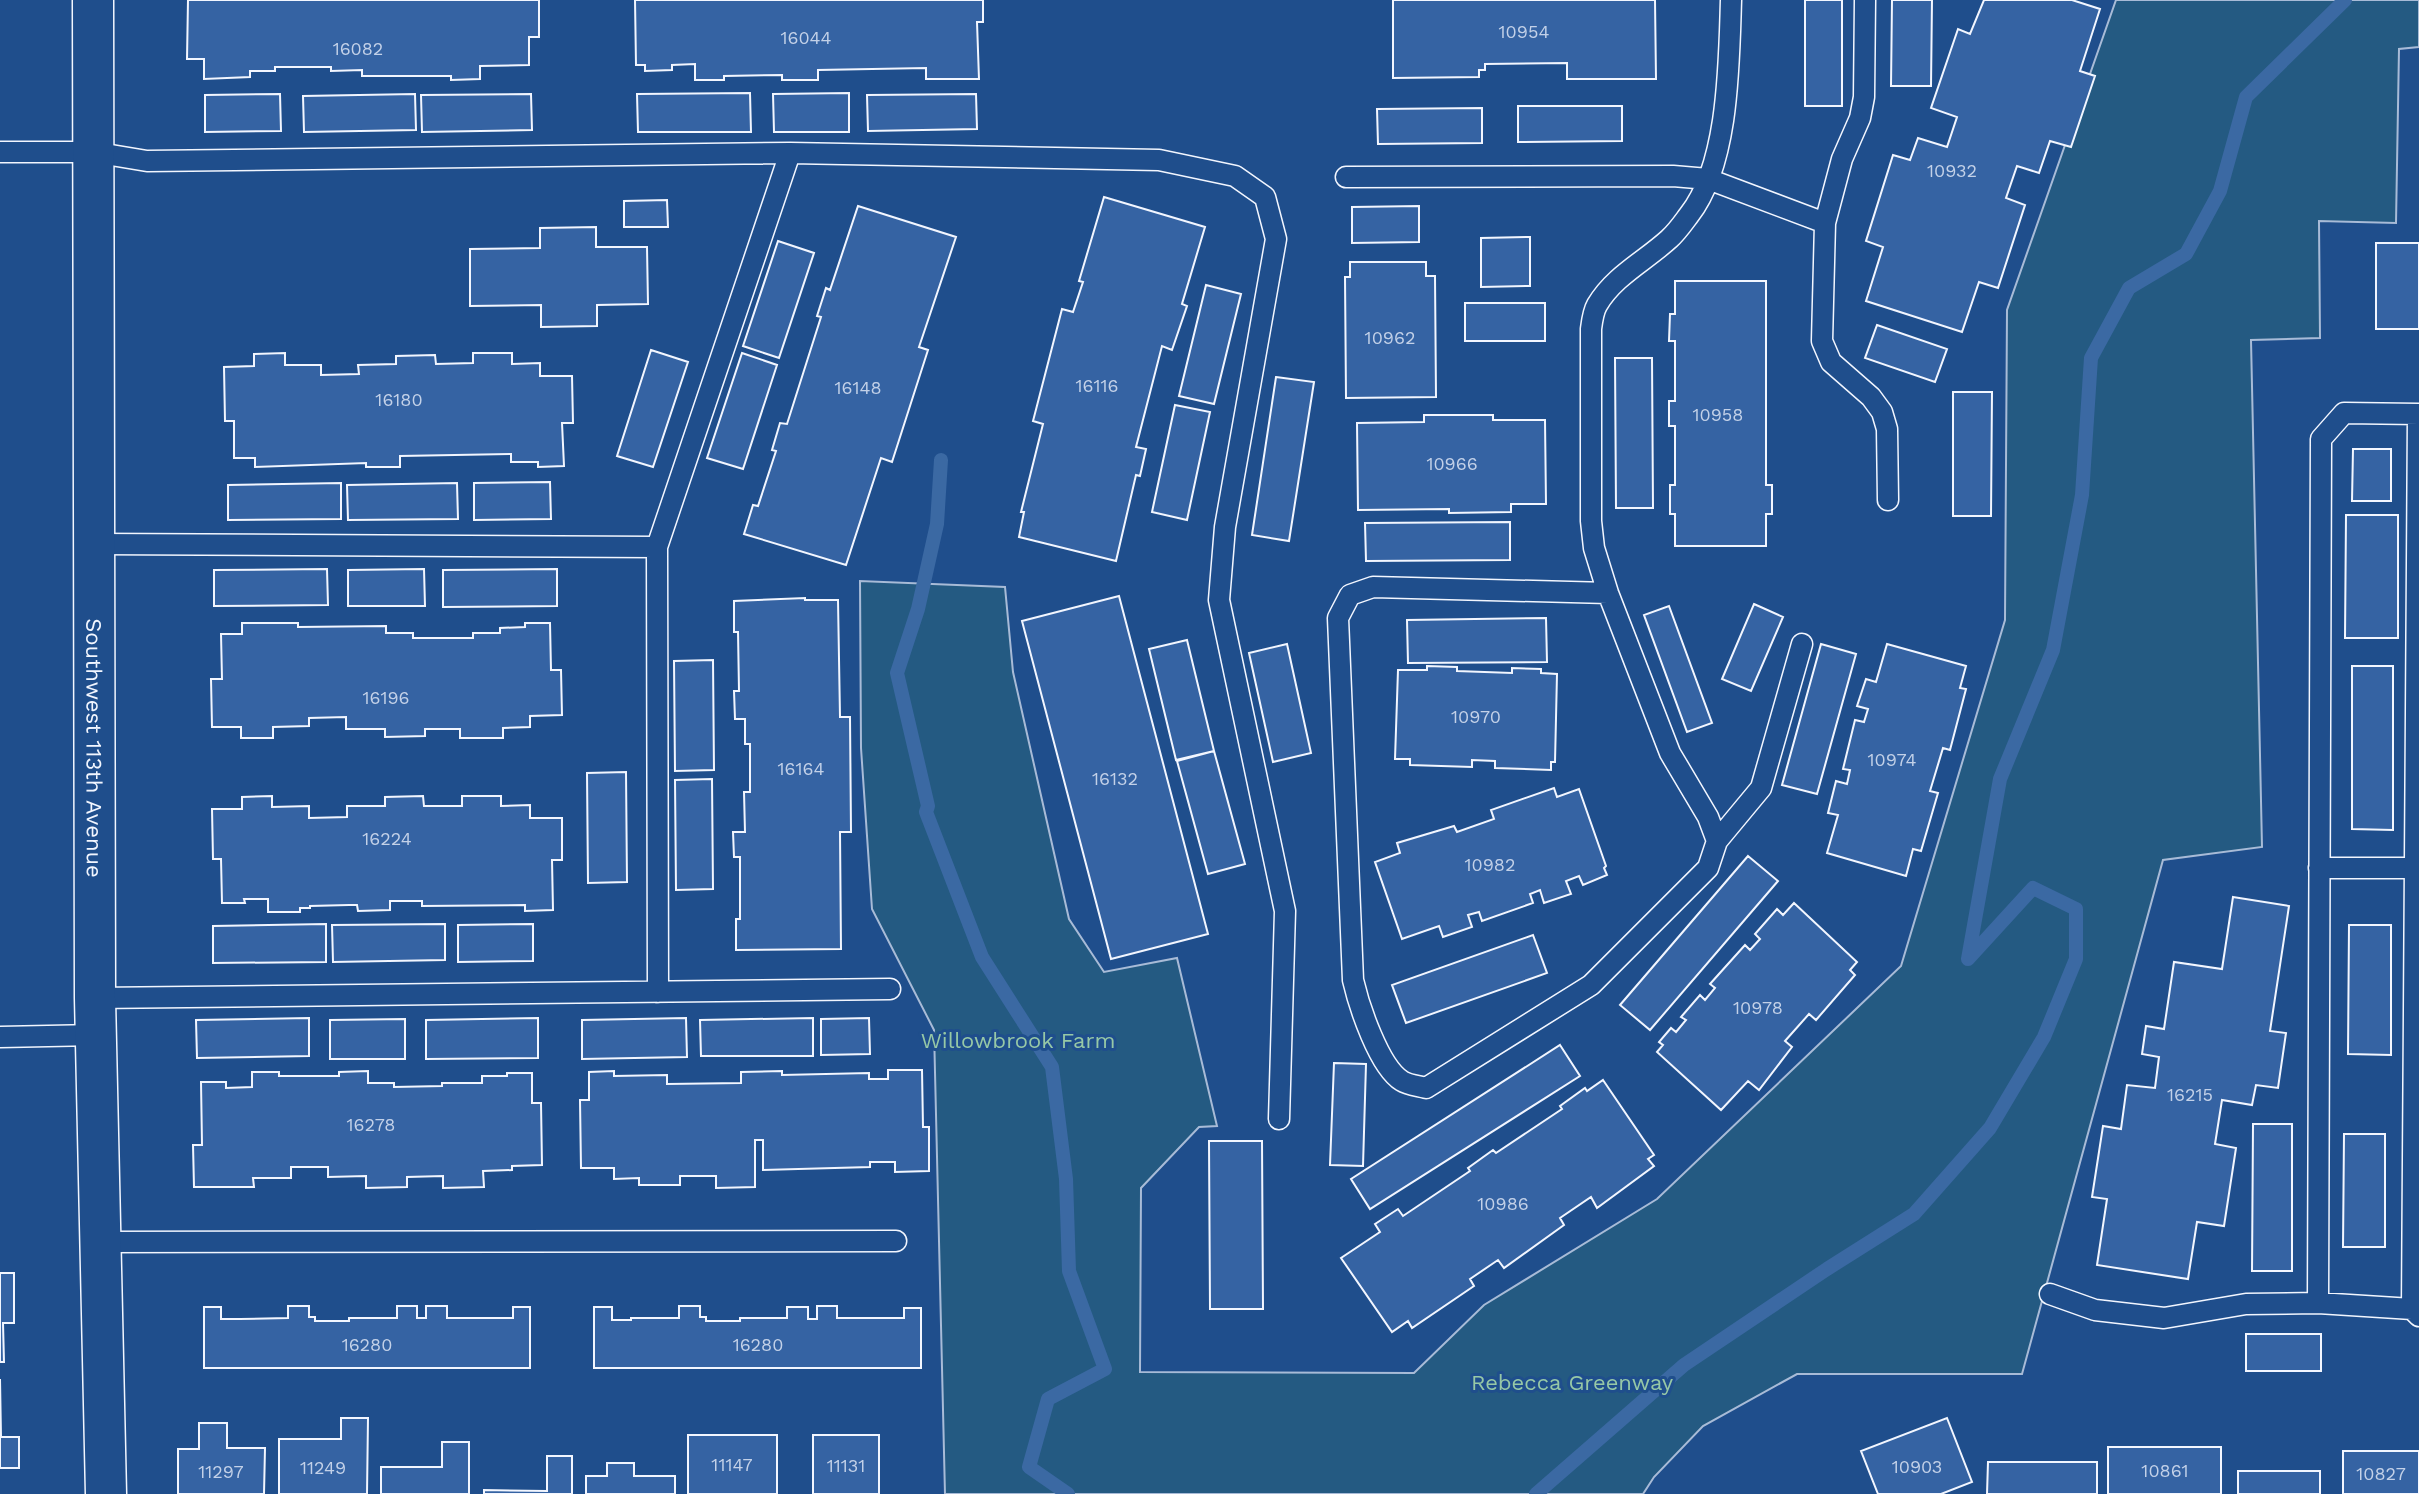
<svg xmlns="http://www.w3.org/2000/svg" width="2419" height="1494" viewBox="0 0 2419 1494" font-family="'Work Sans',sans-serif">
  <style>
    .green { fill: #245a82; stroke: #a8bbd7; stroke-width: 2 }
    .lines { fill: none; stroke-linecap: round; stroke-linejoin: round }
    .stream { stroke: #3b69a3; stroke-width: 14 }
    .building { fill: #3563a3; stroke: #f2f6ff; stroke-width: 2 }
    .service-casing { stroke: #f2f6ff; stroke-width: 23 }
    .minor-casing { stroke: #f2f6ff; stroke-width: 43 }
    .service { stroke: #1f4e8c; stroke-width: 20 }
    .minor { stroke: #1f4e8c; stroke-width: 40 }
    .labels { text-anchor: middle; dominant-baseline: central; stroke-width: 6; stroke-linejoin: round; paint-order: stroke }
    .number-label { font-size: 18px; fill: #c3d1e8 }
    .street-label { font-size: 22px; fill: #f2f6ff; stroke: #1f4e8c }
    .park-label { font-size: 22px; fill: #97c8a6; stroke: #1f4e8c }
  </style>
  <rect width="100%" height="100%" fill="#1f4e8c"/>
  <!-- green -->
  <path class="green" d="M2116,0H2419V47L2399,49L2396,223L2319,221L2320,338L2251,340L2262,847L2163,860L2022,1374H1797L1703,1426L1654,1477L1643,1494H945L934,1030L872,909L861,748L860,581L1005,587L1013,672L1069,919L1104,972L1177,958L1217,1126L1199,1127L1141,1188L1140,1372L1414,1373L1484,1305L1657,1199L1901,966L2005,620L2007,310Z"/>
  <g class="lines">
    <!-- stream -->
    <path class="stream" d="M941,460L937,524L918,609L897,673L928,806L926,812L982,957L1052,1067L1066,1179L1069,1271L1105,1369L1048,1399L1029,1467L1068,1494
      M1536,1494L1684,1365L1827,1269L1914,1214L1990,1128L2044,1037L2076,959V909L2033,888L1968,959L2000,779L2053,650L2082,495L2091,358L2129,288L2186,254L2220,191L2246,97L2345,0"/>
  </g>
  <!-- building -->
  <path class="building" d="M188,0H539V37H529V65L480,66V79L451,80V76H362V70L331,71V67H275V71H250V77L204,79V59H187Z
    M635,0H983V22H977L979,79H926V68L818,70V80H782V75L724,76V80H695V64L672,65V70L645,71V65H636Z
    M1393,0H1655L1656,79H1567V63L1485,64V70H1479V77L1393,78Z
    M1805,0H1842V106H1805Z
    M1892,0H1932L1931,86H1891Z
    M1984,0H2072L2100,9L2080,71L2095,76L2071,147L2050,141L2039,173L2017,166L2006,198L2025,205L1998,288L1979,282L1962,332L1866,301L1883,247L1866,241L1893,155L1910,160L1918,138L1947,147L1957,117L1931,108L1958,29L1970,34Z
    M750,93L751,132H638L637,94Z
    M849,93V132H774L773,94Z
    M280,94L281,131L205,132V95Z
    M415,94L416,130L304,132L303,96Z
    M531,94L532,130L422,132L421,95Z
    M976,94L977,129L868,131L867,95Z
    M1518,106H1622V141L1518,142Z
    M1482,108V143L1378,144L1377,109Z
    M1104,197L1205,227L1182,304L1187,306L1172,350L1162,346L1136,447L1146,449L1140,476L1136,475L1116,561L1019,537L1024,512H1021L1043,424L1033,421L1062,309L1073,312L1083,282L1079,281Z
    M667,200L668,227H624V201Z
    M858,206L956,237L919,347L928,350L892,462L881,458L846,565L744,534L753,505L758,506L776,451L772,450L780,423L787,424L821,317L817,316L826,288L830,290Z
    M1419,206V242L1352,243V207Z
    M596,227V247H647L648,304L597,305V326L541,327V305L470,306V249L540,248V228Z
    M1530,237V286L1481,287V238Z
    M778,241L814,253L779,358L743,346Z
    M2376,243H2419V329H2376Z
    M1350,262H1426V276H1435L1436,397L1346,398L1345,277H1350Z
    M1675,281H1766V485H1772V514H1766V546H1675V514H1670V485H1675V426H1669V401H1675V341H1669L1670,314H1675Z
    M1206,285L1241,294L1214,404L1179,396Z
    M1465,303H1545V341H1465Z
    M1877,325L1947,349L1935,382L1865,358Z
    M651,350L688,362L653,467L617,456Z
    M285,353V365H321V375L359,374L358,365L396,364V356L435,355L436,364L473,363V353H512V364L540,363V376H572L573,423H562L564,466L538,467V462H511V454L400,456V467H366V463L255,467V458H234V421H225L224,367L254,366V354Z
    M742,353L777,365L743,469L707,458Z
    M1615,358H1652L1653,508H1616Z
    M1276,377L1314,382L1289,541L1252,535Z
    M1953,392H1992L1991,516H1953Z
    M1175,405L1210,412L1187,520L1152,512Z
    M1424,415H1493V420H1545L1546,504H1511V512L1449,513V509L1358,510L1357,423L1424,422Z
    M2353,449H2391V501H2352Z
    M550,482L551,519L474,520V483Z
    M341,483V519L228,520V485Z
    M457,483L458,519L348,520L347,485Z
    M2346,515H2398V638H2345Z
    M1510,522V560L1366,561L1365,523Z
    M327,569L328,605L214,606V570Z
    M424,569L425,606H348V570Z
    M557,569V606L443,607V570Z
    M1119,596L1208,934L1111,959L1022,621Z
    M805,598V600H838L840,717H850L851,832H840L841,949L736,950V919H740V857H734L733,832H745L744,792H750V744H745V719H735L734,691H739L738,632H734V601Z
    M1754,604L1783,617L1751,691L1722,679Z
    M1669,606L1712,723L1687,732L1644,615Z
    M1546,618L1547,662L1408,663L1407,620Z
    M242,623H298V627L386,626V633H413V638H473V633H500V628L525,627V623H550L551,670H561L562,715L530,716V727L503,728V738H460V729H425V736L385,737V729H346V717L309,718V726L273,727V738H241V727H212L211,679H222L221,634H242Z
    M1187,640L1214,751L1176,760L1149,649Z
    M1287,644L1311,753L1273,762L1249,653Z
    M1821,644L1856,654L1817,794L1782,785Z
    M1887,644L1966,666L1960,688L1966,689L1950,750L1943,748L1930,791L1938,793L1921,851L1913,849L1906,876L1827,853L1838,815L1828,813L1836,781L1847,784L1850,770L1843,769L1855,720L1864,722L1868,709L1857,706L1866,679L1876,682Z
    M713,660L714,770L675,771L674,661Z
    M1427,666L1457,667V671L1512,673V668L1541,669V673L1557,674L1555,762H1551V770L1495,768V761L1472,760V767L1410,765V759H1395L1398,670H1427Z
    M2352,666H2393V830L2352,829Z
    M1214,751L1245,864L1208,874L1177,761Z
    M626,772L627,882L588,883L587,773Z
    M712,779L713,889L676,890L675,780Z
    M1554,788L1557,797L1579,789L1606,866L1604,868L1607,875L1583,885L1579,876L1566,881L1571,894L1544,903L1540,890L1530,894L1533,903L1482,921L1479,912L1468,915L1472,927L1443,937L1439,926L1402,939L1375,862L1400,853L1397,843L1454,826L1457,832L1494,819L1491,810Z
    M272,796V807L309,806V818L347,817V806H385V797L423,796L424,806H462V796H501V806L530,805V818H562V860H552L553,910L525,911V905L422,906V901H390V910L358,911L357,905H349L310,906V908H300V912H268V899H244L245,903H222L221,859H213L212,809H242V797Z
    M1748,856L1778,881L1650,1030L1620,1005Z
    M2233,897L2289,906L2270,1031L2286,1033L2278,1088L2256,1085L2252,1105L2222,1100L2215,1144L2236,1148L2224,1226L2197,1222L2188,1279L2097,1265L2107,1199L2092,1197L2103,1126L2121,1129L2127,1085L2155,1088L2159,1057L2142,1054L2146,1026L2164,1029L2174,962L2222,969Z
    M1794,903L1857,962L1850,970L1855,975L1816,1020L1809,1014L1785,1041L1792,1047L1759,1090L1748,1081L1721,1110L1657,1052L1663,1045L1659,1042L1671,1028L1676,1032L1686,1020L1681,1017L1700,995L1705,1000L1715,988L1710,984L1745,945L1750,950L1760,939L1755,934L1777,909L1783,915Z
    M326,924V962L213,963V926Z
    M445,924V960L333,962L332,925Z
    M533,924V961L458,962V925Z
    M2349,925H2391V1055L2348,1054Z
    M1533,935L1547,973L1406,1023L1392,985Z
    M309,1018V1056L197,1058L196,1020Z
    M538,1018V1058L426,1059V1020Z
    M686,1018L687,1057L582,1059V1020Z
    M813,1018V1056H701L700,1020Z
    M869,1018L870,1054L821,1055V1019Z
    M405,1019V1059H330V1020Z
    M1560,1045L1580,1076L1370,1209L1351,1179Z
    M1334,1063L1366,1064L1363,1166L1330,1165Z
    M888,1070H922L923,1127H929V1171L895,1172V1162H870V1167L763,1170V1140H755V1187L716,1188V1176H680V1185H639V1178L614,1179V1168H581L580,1100H589V1072L614,1071V1076L667,1075V1084L741,1083V1072L782,1071V1075L869,1073V1079H888Z
    M368,1071V1083H394V1087L442,1086V1083H482V1076H507V1073H532V1103H541L542,1165L512,1166V1170L483,1171L484,1187L443,1188V1176L407,1177V1187L366,1188V1176L328,1177V1167H291V1178H253L254,1187H194L193,1145H202L201,1082H226V1088L252,1087V1072H279V1076H339V1072Z
    M1603,1080L1654,1155L1648,1159L1654,1166L1597,1208L1591,1197L1560,1218L1564,1225L1504,1268L1498,1260L1470,1279L1474,1286L1412,1328L1408,1321L1392,1332L1341,1258L1380,1232L1375,1224L1398,1209L1403,1216L1470,1171L1468,1168L1493,1150L1496,1153L1562,1109L1560,1106L1585,1088L1587,1091Z
    M2253,1124H2292V1271H2252Z
    M2344,1134H2385V1247H2343Z
    M1209,1141H1262L1263,1309H1210Z
    M0,1273H14V1323H3L4,1362H0Z
    M288,1306H309V1317H315V1321H349V1318H397V1306H417V1318H426V1306H447V1318H513V1307H530V1368H204V1307H221V1319H240L288,1318Z
    M679,1306H700V1317H706V1321H740V1318H787V1307H808V1319H817V1306H837V1318H904V1308H921V1368H594V1307H612V1320H631V1318H679Z
    M2246,1334H2321V1371H2246Z
    M0,1379L1,1437H19V1468H0Z
    M341,1418H368L367,1494H279V1439H341Z
    M1947,1418L1972,1482L1941,1494H1878L1861,1451Z
    M199,1423H227V1448H265L264,1494H178V1449H199Z
    M688,1435H777V1494H688Z
    M813,1435H879V1494H813Z
    M442,1442H469V1494H381V1467H442Z
    M2108,1447H2221V1494H2108Z
    M2343,1451H2419V1494H2343Z
    M547,1456H572V1494H484V1490L547,1491Z
    M1988,1462H2097V1494H1987Z
    M607,1463H634V1476H675V1494H586V1476H607Z
    M2238,1471H2320V1494H2238Z"/>
  <g class="lines">
    <defs>
      <path id="service" d="M1865,0L1864,97L1860,118L1842,159L1825,223L1822,341L1831,362L1871,397L1882,412L1887,429L1888,500
        M0,152H93L147,161L790,153L1159,160L1235,176L1265,197L1276,239L1225,527L1219,600L1285,911L1279,1119
        M1346,177L1673,176L1708,179L1825,223
        M94,544L657,547L790,153
        M657,547L658,992
        M1608,593L1373,587L1350,595L1338,618L1353,980C1359,1006 1379,1067 1402,1081C1408,1085 1419,1086 1426,1088L1591,985L1708,868L1717,841L1761,788L1802,644
        M1717,841L1708,817L1670,753L1608,593L1594,548L1591,521V329C1592,321 1593,312 1597,305C1614,276 1645,261 1669,239C1677,232 1683,223 1689,215C1729,164 1729,63 1731,0
        M2319,868H2415
        M95,998L890,989
        M0,1037L96,1035
        M100,1242L896,1241
        M2050,1294L2095,1310L2164,1318L2246,1304L2318,1303L2412,1309L2419,1316
        M2318,1303L2321,439L2344,413L2419,414
        M2412,1309L2418,414"/>
      <g id="minor">
        <path id="s1" d="M93,0L95,998L106,1494"/>
      </g>
    </defs>
    <!-- service casing -->
    <use href="#service" class="service-casing"/>
    <!-- minor casing -->
    <use href="#minor" class="minor-casing"/>
    <!-- service -->
    <use href="#service" class="service"/>
    <!-- minor -->
    <use href="#minor" class="minor"/>
  </g>
  <g class="labels">
    <!-- number labels -->
    <g class="number-label">
      <text x="1524" y="31">10954</text>
      <text x="806" y="37">16044</text>
      <text x="358" y="48">16082</text>
      <text x="1952" y="170">10932</text>
      <text x="1390" y="337">10962</text>
      <text x="1097" y="385">16116</text>
      <text x="858" y="387">16148</text>
      <text x="399" y="399">16180</text>
      <text x="1718" y="414">10958</text>
      <text x="1452" y="463">10966</text>
      <text x="386" y="697">16196</text>
      <text x="1476" y="716">10970</text>
      <text x="1892" y="759">10974</text>
      <text x="801" y="768">16164</text>
      <text x="1115" y="778">16132</text>
      <text x="387" y="838">16224</text>
      <text x="1490" y="864">10982</text>
      <text x="1758" y="1007">10978</text>
      <text x="2190" y="1094">16215</text>
      <text x="371" y="1124">16278</text>
      <text x="1503" y="1203">10986</text>
      <text x="367" y="1344">16280</text>
      <text x="758" y="1344">16280</text>
      <text x="732" y="1464">11147</text>
      <text x="846" y="1465">11131</text>
      <text x="1917" y="1466">10903</text>
      <text x="323" y="1467">11249</text>
      <text x="2165" y="1470">10861</text>
      <text x="221" y="1471">11297</text>
      <text x="2381" y="1473">10827</text>
    </g>
    <!-- street labels -->
    <g class="street-label">
      <text stroke="none"><textPath href="#s1" startOffset="748">Southwest 113th Avenue</textPath></text>
    </g>
    <!-- park labels -->
    <g class="park-label">
      <text x="1018" y="1040">Willowbrook Farm</text>
      <text x="1572" y="1382">Rebecca Greenway</text>
    </g>
  </g>
</svg>
